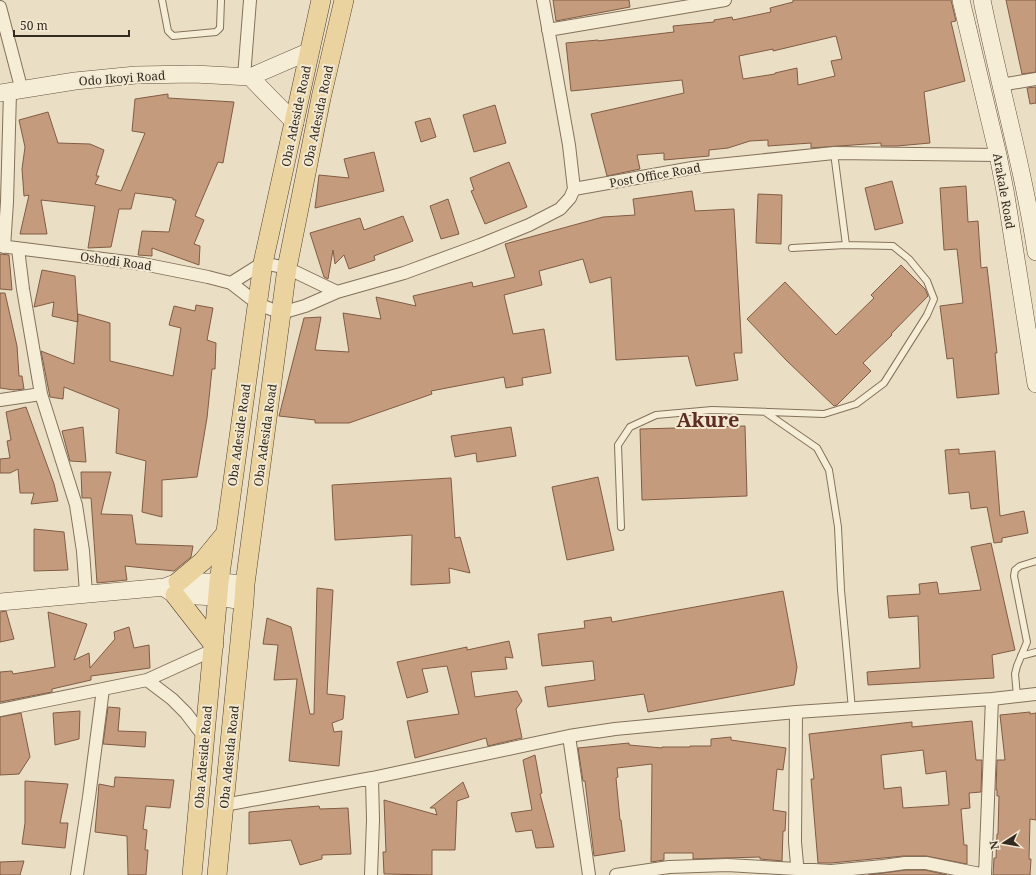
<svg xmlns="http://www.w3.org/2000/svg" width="1036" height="875" viewBox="0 0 1036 875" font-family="'Noto Serif',serif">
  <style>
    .building { fill: #c59b7d; stroke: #815c44; fill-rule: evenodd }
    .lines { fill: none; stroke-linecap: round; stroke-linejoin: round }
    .lane-casing { stroke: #84715c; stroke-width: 8 }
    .street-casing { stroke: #84715c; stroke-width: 14 }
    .secondary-casing { stroke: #65523f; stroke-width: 18 }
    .primary-casing { stroke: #524030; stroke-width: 20 }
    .lane { stroke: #f6edd7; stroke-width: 6 }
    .street { stroke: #f6edd7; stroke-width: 12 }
    .secondary { stroke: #f6edd7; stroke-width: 17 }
    .primary { stroke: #ebd39f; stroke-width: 19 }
    .labels { text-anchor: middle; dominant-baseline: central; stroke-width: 4; stroke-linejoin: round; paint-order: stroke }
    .street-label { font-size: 12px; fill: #352a1f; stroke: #f2e9d3 }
    .town-label { font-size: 20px; font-weight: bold; fill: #5e2e22; stroke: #f2e9d3 }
  </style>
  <rect width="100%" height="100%" fill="#eadfc4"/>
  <!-- building -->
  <path class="building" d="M553,0H629L630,7L556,21Z
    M793,0H951L956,21L951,22L965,81L924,92L930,143L897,146H881V143L811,148V143L768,146V140L750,141L728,148L709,150V156L664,160V153L637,155L640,169L607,176L591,114L684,93L682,80L571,91L566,43L598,40V41L674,32L673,26L714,22V20L732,17L733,20L771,12L770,8L793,2ZM836,36L842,59L831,61L835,76L798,85L797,68L775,73V74L743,79L739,56L773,49V51Z
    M1006,0H1036V72L1022,74Z
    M1036,87V103L1030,104L1027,88Z
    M168,94V98L234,102L223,163L218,162L195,216L204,220L194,244L200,246L199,265L152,248V256L138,255L142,231L169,232L176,200H173V198L135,193L131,209H119L111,247L88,248L95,206L41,200L47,234H20L29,195L24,196L22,169L25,147L19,120L48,112L58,143L90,144L104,150L96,176H99L95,184L121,191L145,133L132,131L135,99Z
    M495,105L506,143L474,152L463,115Z
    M430,118L436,137L421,142L415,122Z
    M374,152L384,191L315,208L319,175L349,178L344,159Z
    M509,162L527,207L485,224L471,191L474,190L470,178Z
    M892,181L903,223L875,230L865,188Z
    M966,186L968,222L978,221L981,268L987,267L997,353H995L999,394L957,398L953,358L947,359L940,306L963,303L957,249L944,250L940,188Z
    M692,191L695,211L734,209L742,353H734L738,380L696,386L688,356L616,360L611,277L590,283L583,259L539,271L542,285L504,295L513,334L544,329L551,373L522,378L523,385L506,388L504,377L431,391L432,394L349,423H315V420L279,416L304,318L321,317L315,350L349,352L343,313L381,319L376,297L416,306L413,296L472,282L473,287L515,277L505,244L603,217L635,215L633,199Z
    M758,194L782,195L781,244L756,243Z
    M448,199L459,234L441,239L430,206Z
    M403,216L413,241L374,256L375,260L349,269L344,255L335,264L333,250L328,279L324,277L310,233L360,218L364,230Z
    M0,254L9,255L12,290L0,289Z
    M901,265L925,289L928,296L891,334L892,335L863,363L871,371L837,405L834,406L786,360L747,319L785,282L836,335L874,298L871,295Z
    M42,270L75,276L78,322L52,316L54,302L34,307Z
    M0,293H5L17,346L19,376H22L24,389L14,390L0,388Z
    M196,305L213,308L207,340L216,343L215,369H212L207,418L197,477L162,480V517L142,512L146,461L116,453L119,409L64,387L63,399L50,397L41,351L74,364L78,314L110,323V361L173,376L181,328L169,325L174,306L195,311Z
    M26,407L54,484L58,501L31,504L34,493H20L18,469L10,473H0V459L10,458L7,441L11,440L6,412Z
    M745,426L747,496L642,500L640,429Z
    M83,427L86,462L70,461L62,431Z
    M511,427L516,456L477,462L476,453L455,457L451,436Z
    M959,449V454L995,451L1000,516L1024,511L1028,533L1002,538V542L994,543L987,507L971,509L969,492L949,494L945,450Z
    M81,472H111L101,514L132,515L136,544L193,546L191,557L174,571L125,566L127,580L97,583L91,498H82Z
    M598,477L614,550L567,560L552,487Z
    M451,478L455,538L460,537L470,573L449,568L450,583L411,585L412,535L335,540L332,485Z
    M34,529L64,532L68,570L34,571Z
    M991,543L1015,650L992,655L994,678L868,685L867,672L920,668L918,616L889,618L887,596L920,594L919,584L937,582L939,594L981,590L971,547Z
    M317,588L333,590L327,694L345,696L343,719L332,723L334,732L342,731L339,766L289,761L297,679L274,680L278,645L263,644L267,618L291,627L310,714H314Z
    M783,591L797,667L794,685L648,712L644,694L548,707L545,687L595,680L593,661L542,666L538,634L585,628L584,621L611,617L612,622Z
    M6,611L14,639L0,642V612Z
    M48,612L87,624L74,660L89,653L90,668L115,639L114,632L129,627L134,648L149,645L150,668L91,676V680L52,689V692L0,702V672L12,671L13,674L55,667Z
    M509,641L513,658L505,657L507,669L471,672L475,697L517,691L522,701L516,709L522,738L488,746L486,738L415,758L407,721L459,714L447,666L422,669L428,692L407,698L397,662L467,647V650Z
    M108,707L120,708L118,731L146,732L145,747L103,744Z
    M80,711L79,739L55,745L53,713Z
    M1030,712V714L1036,713V820L1030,819L1029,859H1031L1030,875H993L994,858H996L997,834H998L999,796H997V790H996L997,760H1005L1000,715Z
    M21,713L30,757L19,774L0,775V717Z
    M972,721L976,760H982L981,792L969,793L970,808L961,809L964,845H967V864L926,856H904L831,863H818L811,779H814L809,734L912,722V727ZM923,750L926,774L946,771L949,805L903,808L901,787L884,789L881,755Z
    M731,737V740L786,748L783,770L777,769L773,810L786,812L785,831H783L782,861L760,859V857L693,859V853H664V860L651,862L652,764L617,768L618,777L616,778L620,820H621L625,851L594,856L585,781H583L578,748L629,743V745L662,748V747H690V746H711V739Z
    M535,755L542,793L540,794L554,847L536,848L532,830L516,832L511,813L532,810L523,760Z
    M115,777L174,780L170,808L146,806L143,829L147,830L145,850H148L146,875H128L127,836L95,832L99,784L114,787Z
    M25,781L68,784L60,823H68L65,848L22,844L25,823Z
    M463,782L469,797L457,801L455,850H432V875L384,874L383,852H386L384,800L437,815L435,808H430Z
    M319,806L320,809L348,808L351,854L322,855V859L300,865L291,840L249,844V812Z
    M24,861L20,875H0V862Z
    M906,870H925L947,875H868Z"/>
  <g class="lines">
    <defs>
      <path id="lane" d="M162,0L168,31L173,36L216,32L220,28L221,0
        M834,153L846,245
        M765,412L817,448L829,470L838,527L841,590L852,709
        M621,527L618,445L630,427L656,415L712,410L824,414L856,404L884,383L927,315L934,299L927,281L909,259L893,246L846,245L792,248
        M1021,656L1036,652
        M1017,696L1015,674L1017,666L1027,642L1014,576L1015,570L1020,566L1036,561"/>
      <path id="street" d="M543,0L569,145L574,189
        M0,7L22,91
        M548,30L725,0
        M244,77L250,0
        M1000,85L1036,79
        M0,246L143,264L208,277L231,283L258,304L281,313L305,306L337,292L404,273L480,245L529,225L560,209L570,198L574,189L698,167L834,153L998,155
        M4,247L7,202L10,92
        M18,249L23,289L41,394L76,505L83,551L86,593
        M231,283L263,263L287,268L337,292
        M0,400L41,394
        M147,680L172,699L186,713L205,738
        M0,710L147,680L213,650
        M796,712L795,842L798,875
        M569,736L589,875
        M224,805L372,778L569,736L615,729L796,712L992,699L1036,694
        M77,875L89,797L103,689
        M371,875L373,820L372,778
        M616,875L669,867L727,865L831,871L883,866L905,863H926L985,875
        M985,875L992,699"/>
      <path id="secondary" d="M961,0L998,155L1006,196L1036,384
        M982,0C999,84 1023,167 1036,252
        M250,77L295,123
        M0,93L75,81L136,75L194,74L250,77L310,51
        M166,589L175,595L217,597L244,601
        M0,602L165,587L178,582H219L245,584"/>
      <path id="primary" d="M178,582L203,561L225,534
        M175,595L214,645
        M192,875L219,582L263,263L321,0
        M217,875L244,601L245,584L287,268L321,98L344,0"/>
    </defs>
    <!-- lane casing -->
    <use href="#lane" class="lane-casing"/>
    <!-- street casing -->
    <use href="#street" class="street-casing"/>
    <!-- secondary casing -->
    <use href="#secondary" class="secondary-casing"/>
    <!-- primary casing -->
    <use href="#primary" class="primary-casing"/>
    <!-- lane -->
    <use href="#lane" class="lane"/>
    <!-- street -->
    <use href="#street" class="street"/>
    <!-- secondary -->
    <use href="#secondary" class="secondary"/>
    <!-- primary -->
    <use href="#primary" class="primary"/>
  </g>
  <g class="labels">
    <!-- street labels -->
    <g class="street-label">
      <text transform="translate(122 78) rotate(-4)">Odo Ikoyi Road</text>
      <text transform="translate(296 116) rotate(-78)">Oba Adeside Road</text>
      <text transform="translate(318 116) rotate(-78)">Oba Adesida Road</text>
      <text transform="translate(655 175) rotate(-10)">Post Office Road</text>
      <text transform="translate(1004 191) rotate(80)">Arakale Road</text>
      <text transform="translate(116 261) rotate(8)">Oshodi Road</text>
      <text transform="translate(239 435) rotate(-82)">Oba Adeside Road</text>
      <text transform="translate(265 435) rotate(-82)">Oba Adesida Road</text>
      <text transform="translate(203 757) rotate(-85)">Oba Adeside Road</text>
      <text transform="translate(229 757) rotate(-84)">Oba Adesida Road</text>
    </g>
    <!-- town labels -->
    <g class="town-label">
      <text x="708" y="419">Akure</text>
    </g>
  </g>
  <!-- north arrow -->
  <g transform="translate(1004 843) rotate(258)" stroke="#f2e9d3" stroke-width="3" paint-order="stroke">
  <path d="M0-3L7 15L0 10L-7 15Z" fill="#352a1f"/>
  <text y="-6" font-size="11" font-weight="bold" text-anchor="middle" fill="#352a1f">N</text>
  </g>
  <!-- scale -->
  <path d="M14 30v6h115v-6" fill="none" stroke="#352a1f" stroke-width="2"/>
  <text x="20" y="30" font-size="12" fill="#352a1f" stroke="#f2e9d3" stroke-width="3" paint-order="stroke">50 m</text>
</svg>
